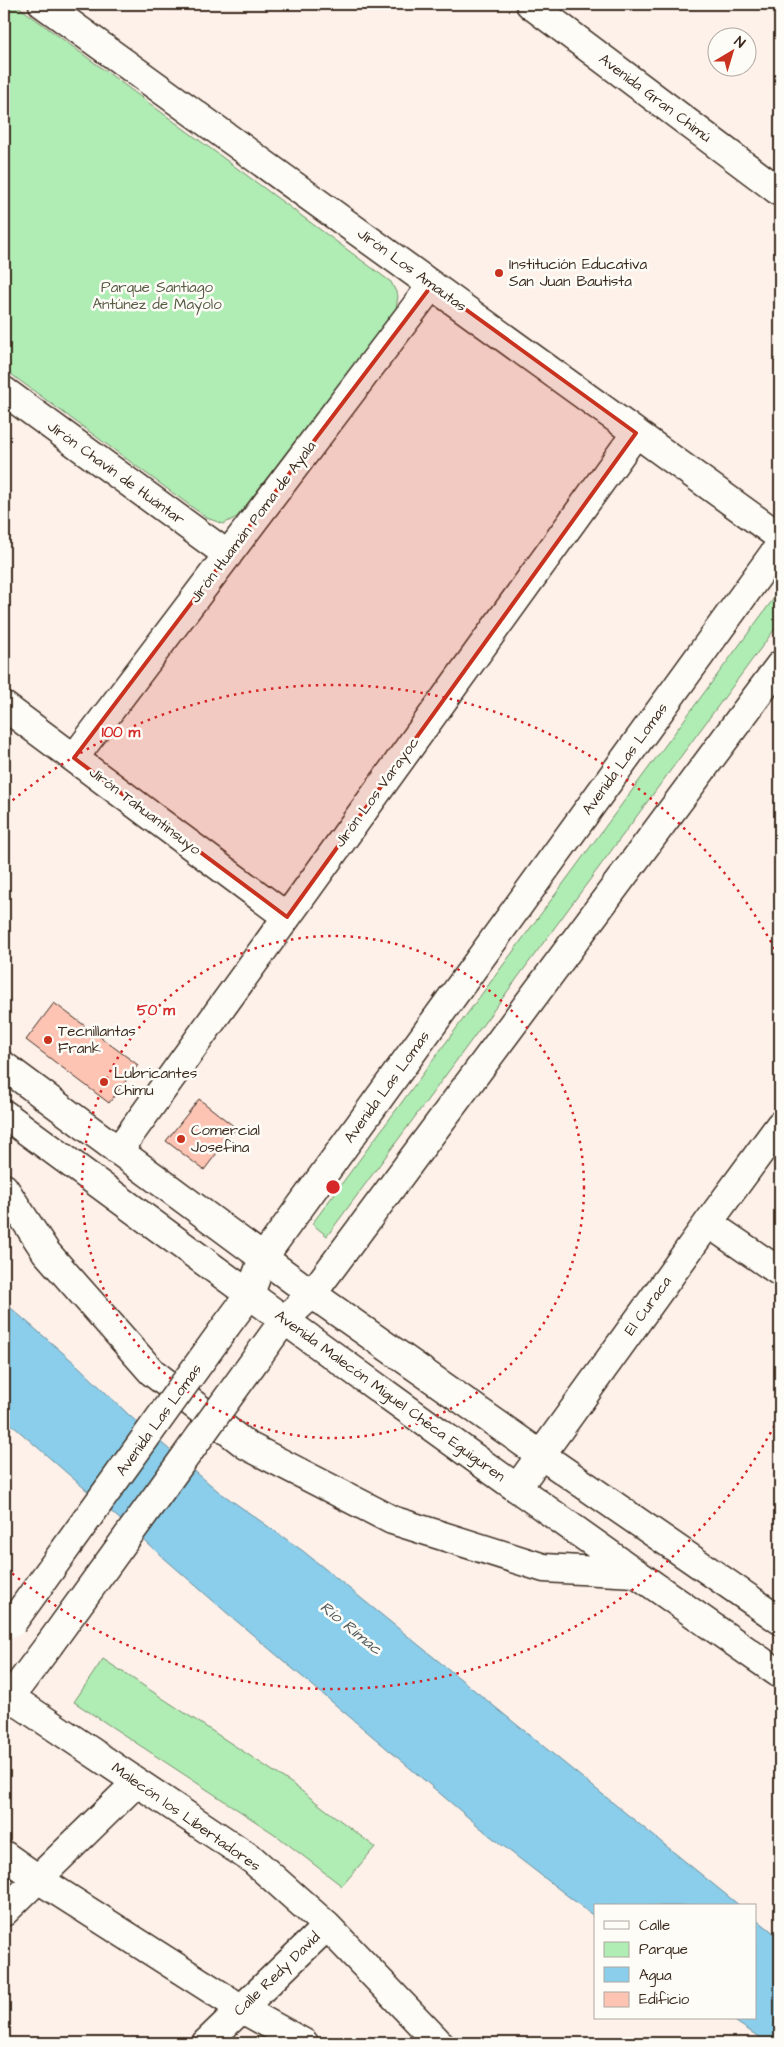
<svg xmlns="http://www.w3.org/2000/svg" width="784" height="2047" viewBox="0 0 784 2047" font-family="'Architects Daughter',sans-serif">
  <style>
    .green { fill: #afedb4; stroke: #758c69 }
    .water { fill: #8aceeb; stroke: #6a8c99 }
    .building { fill: #fdc4b4; stroke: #3b2a1e }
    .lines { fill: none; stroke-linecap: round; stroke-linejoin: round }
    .minor-casing { stroke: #3b2a1e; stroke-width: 31 }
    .tertiary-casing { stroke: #3b2a1e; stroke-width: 31 }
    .secondary-casing { stroke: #3b2a1e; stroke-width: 31 }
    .primary-casing { stroke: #3b2a1e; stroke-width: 31 }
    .minor { stroke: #fdfcf7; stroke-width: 28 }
    .tertiary { stroke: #fdfcf7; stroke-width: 28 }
    .secondary { stroke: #fdfcf7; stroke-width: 28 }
    .primary { stroke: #fdfcf7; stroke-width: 28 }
    .secondary-bridge-casing { stroke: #3b2a1e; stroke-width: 31; stroke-linecap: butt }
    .secondary-bridge { stroke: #fdfcf7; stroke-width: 28 }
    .marked { fill: #c8321e; fill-opacity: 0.2; stroke: #c8321e; stroke-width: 4; stroke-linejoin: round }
    .ring { fill: none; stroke: #d62828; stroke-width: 2.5; stroke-dasharray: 2.5 5 }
    .poi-dot { fill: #c8321e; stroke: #fdfcf7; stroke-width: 2 }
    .labels { text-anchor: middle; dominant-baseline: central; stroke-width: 5; stroke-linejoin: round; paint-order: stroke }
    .street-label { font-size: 15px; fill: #3b2a1e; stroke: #fdfcf7 }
    .poi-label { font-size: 15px; fill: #3b2a1e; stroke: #fdfcf7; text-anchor: start }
    .park-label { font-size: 15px; fill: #585b44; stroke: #fdfcf7 }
    .water-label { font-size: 16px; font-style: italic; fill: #535b5c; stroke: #fdfcf7 }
    .centre { fill: #d62828; stroke: #fdfcf7; stroke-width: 2.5 }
    .ring-label { font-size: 15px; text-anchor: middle; font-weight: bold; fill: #d62828; stroke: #fdfcf7; stroke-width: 5; stroke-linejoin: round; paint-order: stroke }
  </style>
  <rect width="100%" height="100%" fill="#fdf1ea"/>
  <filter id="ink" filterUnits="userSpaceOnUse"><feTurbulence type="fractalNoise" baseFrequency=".02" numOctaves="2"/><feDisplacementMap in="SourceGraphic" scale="10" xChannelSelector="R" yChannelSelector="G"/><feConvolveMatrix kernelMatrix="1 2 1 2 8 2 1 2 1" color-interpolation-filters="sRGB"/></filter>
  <g filter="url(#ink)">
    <!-- green -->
    <path class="green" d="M4,4H15L391,282L398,296L396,309L237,517L223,524L207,518L4,369Z
      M780,590V622L327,1236L312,1224Z
      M103,1659L291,1783L375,1847L342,1886L276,1835L74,1702Z"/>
    <!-- water -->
    <path class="water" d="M4,1302L77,1365L130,1416L218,1491L303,1551L740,1906H595V1917L489,1835L227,1613L4,1418Z
      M755,1918L780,1938V2043H768L730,2018H755Z"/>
    <!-- building -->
    <path class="building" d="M54,1003L138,1065L109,1103L26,1040Z
      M199,1099L236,1128L204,1170L166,1141Z"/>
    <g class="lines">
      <defs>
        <path id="minor" d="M43,4L780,537
          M4,391L228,555
          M4,706L287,917
          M74,758L432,285
          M118,1151L636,433
          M708,1223L780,1272
          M517,1488L708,1223L780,1125
          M4,1693L253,1860L327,1926L439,2043
          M4,1855L38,1879L242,2009L304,2043
          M4,1912L137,1782
          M206,2043L327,1926"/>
        <path id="tertiary" d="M530,4L780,192"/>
        <path id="secondary" d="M226,1326L250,1294L263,1258L780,545
          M261,1352L284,1320L312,1294L780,665
          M10,1697L49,1645"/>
        <path id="primary" d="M4,1066L312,1294L541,1455L780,1620
          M4,1114C260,1303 518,1492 780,1674
          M4,1188L46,1252L152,1372L246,1445L392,1520L544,1568L635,1573"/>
      </defs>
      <!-- minor casing -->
      <use href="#minor" class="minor-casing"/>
      <!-- tertiary casing -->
      <use href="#tertiary" class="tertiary-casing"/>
      <!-- secondary casing -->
      <use href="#secondary" class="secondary-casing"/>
      <!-- primary casing -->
      <use href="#primary" class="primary-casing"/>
      <!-- minor -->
      <use href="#minor" class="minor"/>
      <!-- tertiary -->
      <use href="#tertiary" class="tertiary"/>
      <!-- secondary -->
      <use href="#secondary" class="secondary"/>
      <!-- primary -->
      <use href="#primary" class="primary"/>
      <defs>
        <path id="secondary-bridge" d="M12,1623L226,1326
          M49,1645L261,1352"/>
      </defs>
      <!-- secondary-bridge casing -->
      <use href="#secondary-bridge" class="secondary-bridge-casing"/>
      <!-- secondary-bridge -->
      <use href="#secondary-bridge" class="secondary-bridge"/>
    </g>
  </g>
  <!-- marked area -->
  <path class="marked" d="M432,285L636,433L287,917L74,758Z"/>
  <!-- distance rings -->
  <g class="ring">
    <circle cx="333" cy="1187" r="251"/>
    <path d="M778 1419A502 502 0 0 1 7 1569M7 805A502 502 0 0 1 778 955"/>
  </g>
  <!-- markers -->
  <g class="poi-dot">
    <circle cx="499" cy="273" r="5"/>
    <circle cx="48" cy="1040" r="5"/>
    <circle cx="104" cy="1082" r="5"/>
    <circle cx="181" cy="1139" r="5"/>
  </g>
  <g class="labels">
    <!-- street labels -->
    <g class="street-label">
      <text transform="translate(655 98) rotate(37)">Avenida Gran Chimú</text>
      <text transform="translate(412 270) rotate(36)">Jirón Los Amautas</text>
      <text transform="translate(116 473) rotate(36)">Jirón Chavín de Huántar</text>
      <text transform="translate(253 522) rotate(-53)">Jirón Huamán Poma de Ayala</text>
      <text transform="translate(625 759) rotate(-54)">Avenida Las Lomas</text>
      <text transform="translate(377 792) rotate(-54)">Jirón Los Varayoc</text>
      <text transform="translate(145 811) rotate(37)">Jirón Tahuantinsuyo</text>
      <text transform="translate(387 1087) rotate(-54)">Avenida Las Lomas</text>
      <text transform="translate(648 1306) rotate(-54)">El Curaca</text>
      <text transform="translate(390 1396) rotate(36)">Avenida Malecón Miguel Checa Eguiguren</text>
      <text transform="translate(159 1420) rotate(-54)">Avenida Las Lomas</text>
      <text transform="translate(186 1817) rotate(35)">Malecón los Libertadores</text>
      <text transform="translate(277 1974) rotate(-44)">Calle Redy David</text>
    </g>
    <!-- poi labels -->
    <g class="poi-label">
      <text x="509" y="264">Institución Educativa<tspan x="509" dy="17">San Juan Bautista</tspan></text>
      <text x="58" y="1031">Tecnillantas<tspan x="58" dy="17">Frank</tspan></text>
      <text x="114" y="1073">Lubricantes<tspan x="114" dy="17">Chimu</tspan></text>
      <text x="191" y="1130">Comercial<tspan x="191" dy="17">Josefina</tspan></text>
    </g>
    <!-- park labels -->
    <g class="park-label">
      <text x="157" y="287">Parque Santiago<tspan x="157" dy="17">Antúnez de Mayolo</tspan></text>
    </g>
    <!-- water labels -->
    <g class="water-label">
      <text transform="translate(351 1628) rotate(39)">Río Rímac</text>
    </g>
  </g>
  <circle cx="333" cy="1187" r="8" class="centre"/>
  <g class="ring-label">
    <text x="121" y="737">100 m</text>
    <text x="156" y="1015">50 m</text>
  </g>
  <!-- margin -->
  <rect width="784" height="2047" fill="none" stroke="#fdfcf7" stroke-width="20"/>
  <rect x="10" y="10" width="764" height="2027" fill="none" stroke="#3b2a1e" stroke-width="2" filter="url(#ink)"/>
  <!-- legend -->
  <rect x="594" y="1904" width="162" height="115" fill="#fdfcf7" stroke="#afa8a0"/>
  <rect x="604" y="1921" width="25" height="8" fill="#fdfcf7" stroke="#afa8a0"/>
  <text x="639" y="1930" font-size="15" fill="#3b2a1e">Calle</text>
  <rect x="604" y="1942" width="25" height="15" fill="#afedb4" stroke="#afa8a0"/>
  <text x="639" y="1954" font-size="15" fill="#3b2a1e">Parque</text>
  <rect x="604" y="1967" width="25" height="15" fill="#8aceeb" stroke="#afa8a0"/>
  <text x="639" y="1980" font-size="15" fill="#3b2a1e">Agua</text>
  <rect x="604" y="1992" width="25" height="15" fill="#fdc4b4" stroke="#afa8a0"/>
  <text x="639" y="2004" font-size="15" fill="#3b2a1e">Edificio</text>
  <!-- north arrow -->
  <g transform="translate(732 52) rotate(38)"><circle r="24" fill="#fdfcf7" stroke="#afa8a0"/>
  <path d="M0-4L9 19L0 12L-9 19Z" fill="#c8321e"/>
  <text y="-8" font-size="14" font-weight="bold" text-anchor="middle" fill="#3b2a1e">N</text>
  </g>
</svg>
